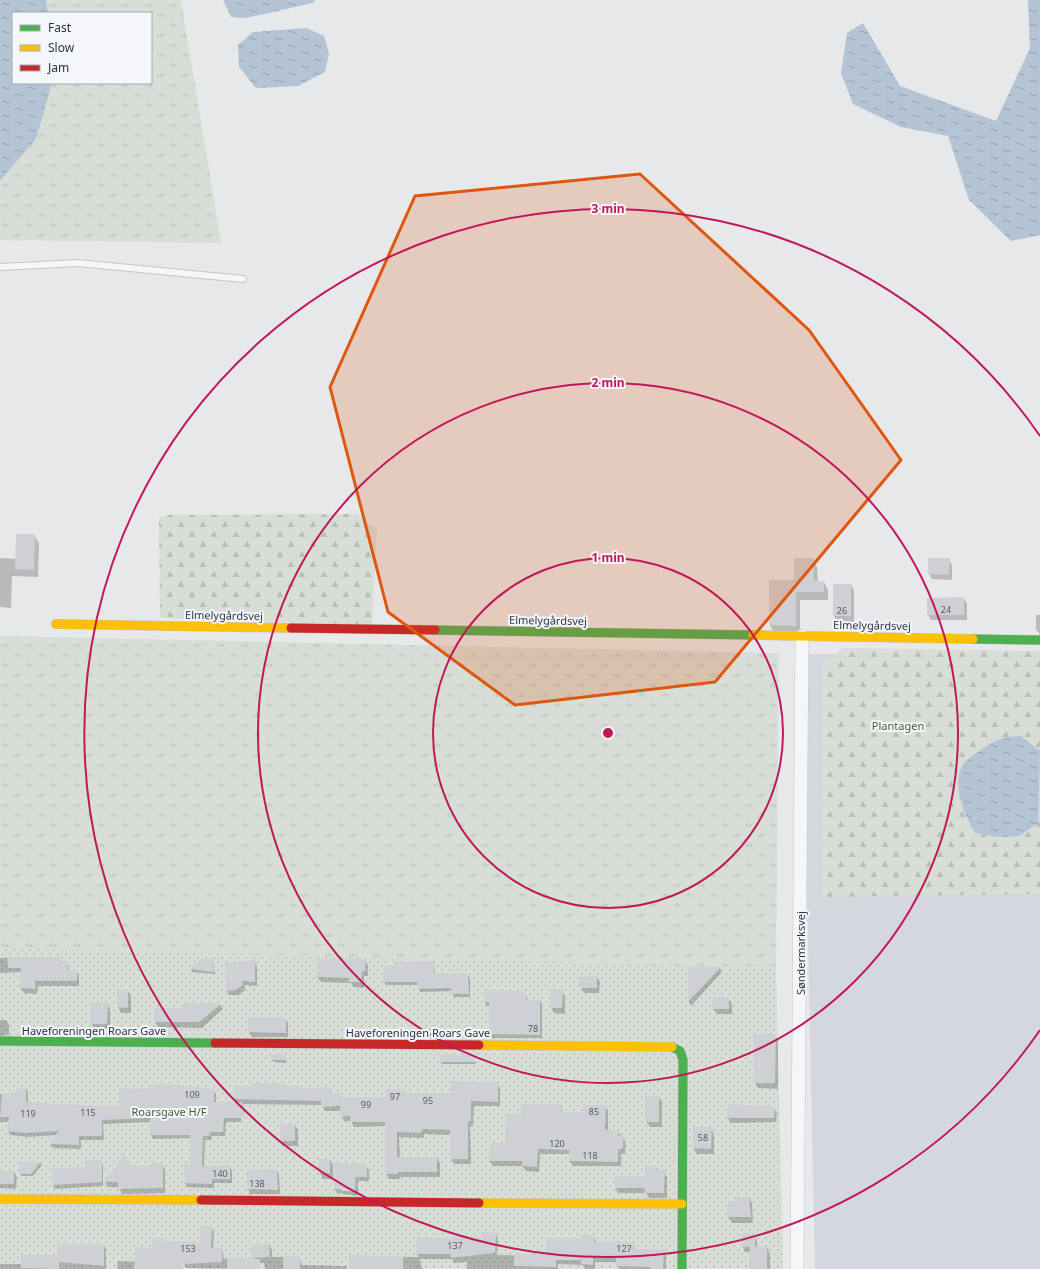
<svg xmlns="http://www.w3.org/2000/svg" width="1040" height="1269" viewBox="0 0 1040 1269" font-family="'Noto Sans',sans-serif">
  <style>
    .built { fill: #d4d7dd }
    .grass { fill: url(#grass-tufts) }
    .forest { fill: url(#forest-firs) }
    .garden { fill: url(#garden-dots) }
    .water { fill: url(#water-ripples) }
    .shadow { fill: #0003 }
    .building { fill: #ced0d3 }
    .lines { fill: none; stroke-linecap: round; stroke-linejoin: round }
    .lane-casing { stroke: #c4c6c8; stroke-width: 8 }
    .street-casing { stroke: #c4c6c8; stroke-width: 14 }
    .fast-casing { stroke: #c4c6c8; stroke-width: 10 }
    .slow-casing { stroke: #c4c6c8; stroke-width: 10 }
    .jam-casing { stroke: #c4c6c8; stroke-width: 10 }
    .lane { stroke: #f5f6f7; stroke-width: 6 }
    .street { stroke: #f5f6f7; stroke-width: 13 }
    .fast { stroke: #4caf50; stroke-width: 9 }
    .slow { stroke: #ffc107; stroke-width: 9 }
    .jam { stroke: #c62828; stroke-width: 9 }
    .marked { fill: #df570f; fill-opacity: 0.2; stroke: #df570f; stroke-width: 3; stroke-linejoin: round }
    .ring { fill: none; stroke: #c2185b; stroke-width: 2 }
    .labels { text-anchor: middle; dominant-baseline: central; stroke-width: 4; stroke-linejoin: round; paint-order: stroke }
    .number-label { font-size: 9px; fill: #545c69 }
    .street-label { font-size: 11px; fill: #2b3445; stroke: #f4f6f9 }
    .park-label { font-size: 11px; fill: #3f6138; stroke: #f4f6f9 }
    .centre { fill: #c2185b; stroke: #f4f6f9; stroke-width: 2 }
    .ring-label { font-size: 12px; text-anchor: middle; font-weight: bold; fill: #c2185b; stroke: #f4f6f9; stroke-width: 4; stroke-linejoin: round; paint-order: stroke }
  </style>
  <defs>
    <pattern id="grass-tufts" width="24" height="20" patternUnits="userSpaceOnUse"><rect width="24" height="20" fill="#d6ded6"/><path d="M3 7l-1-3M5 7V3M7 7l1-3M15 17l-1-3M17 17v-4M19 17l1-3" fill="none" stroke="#b8bfb9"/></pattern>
    <pattern id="forest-firs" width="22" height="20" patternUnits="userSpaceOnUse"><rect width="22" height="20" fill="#d6ded6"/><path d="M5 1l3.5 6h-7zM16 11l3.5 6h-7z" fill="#b8bfb9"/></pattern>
    <pattern id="garden-dots" width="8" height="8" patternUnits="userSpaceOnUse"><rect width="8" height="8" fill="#d6ded6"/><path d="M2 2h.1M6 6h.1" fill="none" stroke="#b8bfb9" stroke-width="1.8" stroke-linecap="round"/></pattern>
    <pattern id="water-ripples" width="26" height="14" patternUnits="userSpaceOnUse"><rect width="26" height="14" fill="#b4c4d5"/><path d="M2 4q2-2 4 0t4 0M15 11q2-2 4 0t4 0" fill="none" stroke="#93a0af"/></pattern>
  </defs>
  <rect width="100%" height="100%" fill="#e6e8ea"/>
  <!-- built -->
  <path class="built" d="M802,654L1040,655V1269H815Z"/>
  <!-- grass -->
  <path class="grass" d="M46,0H181L221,243L0,240V181L36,139L52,83H151V13H48Z
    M0,636L779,653L776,968L0,951Z"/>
  <!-- forest -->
  <path class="forest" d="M357,514L377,529L372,625L160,618L159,517L169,515Z
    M843,648L1040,651V751L1039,749L1003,737L981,750L962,764L1038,823L1040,817V894L821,897L822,665Z"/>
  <!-- garden -->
  <path class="garden" d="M0,948L776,968L783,1269H0Z"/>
  <!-- water -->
  <path class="water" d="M0,0H46L48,13H13V83H52L36,139L0,181Z
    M223,0H315L313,3L246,18L231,17Z
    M1028,0H1040V235L1011,241L969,200L948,136L901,127L853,104L841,73L847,33L863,23L900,86L996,121L1030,48Z
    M306,28L324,36L329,54L325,72L298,86L256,88L239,67L238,45L253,32Z
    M1021,736L1040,751L1038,823L1019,836L997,837L975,833C964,814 952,788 962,766C964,761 973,756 978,752C992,741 1003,737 1021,736Z"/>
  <!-- shadow -->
  <path class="shadow" d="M34,535L39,543L38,577L12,576L11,608L0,607V558L17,559Z
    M813,559L817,567L818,582H824L828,590V600H800V633H774L770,625Z
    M949,559L952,565V580L932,579L929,574Z
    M834,585H851L854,590V622H837L834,616Z
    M964,598L967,604V620H931L928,615Z
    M1036,615H1040V635L1036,629Z
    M0,958H59L61,962H67L70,971H76L79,976V986H38L37,994L24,993L21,988L22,972L0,973Z
    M202,960H213L215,974L192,972L191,970Z
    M365,960L368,966V976H364V988L354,987L351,983L321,982L317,977Z
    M254,961L257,966V986L245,985V990L239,995H229L226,990Z
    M433,962L435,974L468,975L470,978V997H454L452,991L420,992L418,985H386L384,982L396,967Z
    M689,968H720L722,972L691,1006L689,1002Z
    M597,977L600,982L599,993H584L581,987Z
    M562,990L565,996V1014L554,1013L551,1008Z
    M118,991H128L131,996V1013H121L118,1007Z
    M485,991L525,992L528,1001L540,1000L542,1004V1038H492L490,1034V1006H487L485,1002Z
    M728,998L732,1004V1014H717L713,1008Z
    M107,1004L110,1009V1029H94L91,1023Z
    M184,1005H220L223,1009L202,1028L158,1027L155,1022L183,1009Z
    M249,1018H285L288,1023V1037H252L249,1032Z
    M0,1020H6L9,1025V1035L0,1036Z
    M775,1035L778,1041V1089L758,1088L755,1083Z
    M285,1055L286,1063L274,1062L272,1060Z
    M474,1056L476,1064H442L441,1062Z
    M497,1083L500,1088V1106H474L473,1126H470L471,1164H454L451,1159V1135L424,1134V1138L399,1137L400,1158H437L440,1163V1177H400V1179H389L386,1174V1126L354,1127L351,1121H344L341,1111H325L322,1105L242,1104L244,1107V1122L243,1106H241V1122H226L225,1136H212L211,1140H205L204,1167L229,1166L232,1170V1183H214V1188L187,1187L185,1183L191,1166V1138L153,1139L151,1135V1122L103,1124L104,1140H81V1149L53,1148L50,1144L57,1135L28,1137L10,1135L8,1130L9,1122H0V1094H12L26,1089L28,1092V1103L120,1108L213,1090L216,1094V1103H237L234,1099L285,1085L287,1087L303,1089L329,1088L332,1094H339L342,1098H387L404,1090L407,1094H452Z
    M659,1097L662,1102V1127H650L646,1122Z
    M560,1105L563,1113H584L605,1106L608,1111V1131L618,1132L626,1142L625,1154H621V1166H573L570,1161V1154H540L539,1172L526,1171L522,1166H493L490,1161L506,1144L522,1115Z
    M774,1108L777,1113L776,1122L731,1123L728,1118Z
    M295,1125L298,1130V1146H284L281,1141Z
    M694,1128H711L714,1134V1154H697L694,1148Z
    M124,1156L130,1167H152L162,1164L165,1169V1193L122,1194L119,1187H108L105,1182Z
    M319,1160H330L333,1165V1179H323L320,1173Z
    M101,1161L103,1165V1186L55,1189L53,1185V1169L86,1168Z
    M20,1163H41L42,1165L33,1176H21Z
    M366,1165L369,1170V1181H358V1196L337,1193L335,1189Z
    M656,1167L658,1171H664L667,1177V1198H649L646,1193H618L615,1188L646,1177Z
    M277,1170L279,1175L280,1194H250L248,1189V1171Z
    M0,1172H14L17,1177L16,1189L0,1188Z
    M749,1198L752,1203L753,1223H732L728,1217L729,1202H736Z
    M211,1228L214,1232L213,1249H222L224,1259H240L243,1269L186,1268L184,1264L156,1261L163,1239L165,1242L201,1243Z
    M495,1233L498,1238L497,1255L547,1256L582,1239L594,1237L597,1243H633L636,1250H663L666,1255V1269H619L617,1262H595V1269H585L583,1265L558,1264V1269H467V1262L454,1263L452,1259H420L422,1269H350V1256L419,1257L417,1254Z
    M754,1235L757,1241V1248H767L770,1253V1269H750V1252H745L742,1246Z
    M104,1245L106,1250V1269H0V1264H22Z
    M269,1245L272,1250V1257H299L302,1265L346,1266L347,1269H265L264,1263H256L253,1258Z
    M118,1261L142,1262L145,1269H117Z"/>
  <!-- building -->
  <path class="building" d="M16,534H35L34,570L15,569Z
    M794,558H813L814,581H824V592H796V626L769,625V580H794Z
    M928,558H950L949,575L928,574Z
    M833,584H851V616H833Z
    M964,597V615H927V598Z
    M7,957H59V961H68V970H77V981H35V989L20,988L21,968H8Z
    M213,958L214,972L190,969L201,959Z
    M317,959H366L365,971H362L361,982H349V978L316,977Z
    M255,960V982L242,981L243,985L236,990L226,991L225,963Z
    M433,961L434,973L468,974L469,994H451V988L417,989V982H383L384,966H395V962Z
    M688,967H721L688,1002Z
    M597,976V988H580L579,977Z
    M550,989H563L562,1008H550Z
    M117,990H128V1008L117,1007Z
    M484,990L526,991V1000L540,999V1035L489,1034V1002H484Z
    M713,997H729V1009H712Z
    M90,1002L108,1003L107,1024H90Z
    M187,1003L221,1004L199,1022H154V1008H182L183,1004Z
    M248,1017H286V1033L248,1032Z
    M753,1034H776L775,1083H754Z
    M271,1054H286V1060H271Z
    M440,1055H475V1062H440Z
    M451,1081L498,1082V1102L471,1101V1121H468V1159H450V1130L422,1129L421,1133L397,1132V1157H437V1172H398V1174H385V1122H350V1116H340V1106L321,1107V1101L233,1099L234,1086H251V1083L286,1084L285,1086H303V1088L330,1087V1093H340V1097H386V1089H405V1093H451Z
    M165,1084L214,1089V1102H242V1118H224L223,1132H210L209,1136H203L202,1166L230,1165V1179H212V1184L184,1183V1165H190V1135H150V1118L102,1120V1136H79V1145L49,1144L59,1131L25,1133L7,1131L9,1117H0L2,1093H12L26,1087V1102L119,1107V1088L148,1089V1086H153V1085Z
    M645,1096H659V1122H645Z
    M521,1104H561V1112H583V1105H606L605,1130L619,1131L618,1136H623V1149H618V1162L569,1161V1150L538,1149L537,1167L522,1166V1161H489L490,1143H505L506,1114H521Z
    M728,1104L775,1107L774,1118H727Z
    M280,1124H295V1141H280Z
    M693,1127H712L711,1149L693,1148Z
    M124,1154L129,1166H151V1163H163V1188L118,1189V1182H104Z
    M318,1159H330V1173H319Z
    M85,1160H102V1182L52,1185V1168L85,1167Z
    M19,1162H41L31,1174H19Z
    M334,1163L367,1164V1177H355V1191H341V1189H334Z
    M645,1166H657L656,1170H665L664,1193H644L645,1188H614V1176H645Z
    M277,1169L278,1190L247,1189V1170Z
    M0,1171H14V1184H0Z
    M735,1197H749L751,1217H727L728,1201H735Z
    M200,1226L212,1227L211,1248H222V1262L183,1264V1269H134L135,1247L152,1248V1238H164V1241L200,1242Z
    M481,1232L496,1233L495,1253L451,1258L450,1254H416L417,1237L446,1238L481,1237Z
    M741,1234H755V1247H741Z
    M581,1235L595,1236L594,1242H634V1249H664L663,1269H651L649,1267L616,1266V1257H593V1265L581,1264V1260H556V1267L514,1266V1254L546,1255V1238H581Z
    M57,1244H104V1266L59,1262V1269L21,1268V1255H57Z
    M251,1244H269L270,1257L252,1258Z
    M767,1246V1269H749L750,1247Z
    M349,1255L403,1256V1269H349Z
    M283,1256H300V1269H283Z
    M227,1258L260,1259V1269H227Z"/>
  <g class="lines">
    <defs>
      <path id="lane" d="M0,267L78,263L243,279"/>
      <path id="street" d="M797,1269L802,636"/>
      <path id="fast" d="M435,630L753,635
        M973,639L1040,640
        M0,1041L215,1043
        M672,1047L680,1051L683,1060L682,1269"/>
      <path id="slow" d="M56,624L291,628
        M753,635L973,639
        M479,1045L672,1047
        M0,1199L201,1200
        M479,1203L682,1204"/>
      <path id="jam" d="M291,628L435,630
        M215,1043L479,1045
        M201,1200L479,1203"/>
    </defs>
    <!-- lane casing -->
    <use href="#lane" class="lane-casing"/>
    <!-- street casing -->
    <use href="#street" class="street-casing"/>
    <!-- fast casing -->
    <use href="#fast" class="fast-casing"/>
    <!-- slow casing -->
    <use href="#slow" class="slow-casing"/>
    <!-- jam casing -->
    <use href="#jam" class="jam-casing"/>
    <!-- lane -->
    <use href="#lane" class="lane"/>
    <!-- street -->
    <use href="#street" class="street"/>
    <!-- fast -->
    <use href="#fast" class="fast"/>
    <!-- slow -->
    <use href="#slow" class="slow"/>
    <!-- jam -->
    <use href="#jam" class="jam"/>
  </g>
  <!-- marked area -->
  <path class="marked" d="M640,174L809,330L901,460L715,682L515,705L388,612L330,387L415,196Z"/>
  <!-- distance rings -->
  <g class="ring">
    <circle cx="608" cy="733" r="175"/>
    <circle cx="608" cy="733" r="350"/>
    <path d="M1040 1030A524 524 0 1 1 1040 436"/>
  </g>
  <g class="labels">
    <!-- number labels -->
    <g class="number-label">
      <text x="946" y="609">24</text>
      <text x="842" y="610">26</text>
      <text x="533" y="1028">78</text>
      <text x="192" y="1094">109</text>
      <text x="395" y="1096">97</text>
      <text x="428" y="1100">95</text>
      <text x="366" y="1104">99</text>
      <text x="594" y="1111">85</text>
      <text x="88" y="1112">115</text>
      <text x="28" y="1113">119</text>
      <text x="703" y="1137">58</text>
      <text x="557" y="1143">120</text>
      <text x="590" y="1155">118</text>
      <text x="220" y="1173">140</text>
      <text x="257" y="1183">138</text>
      <text x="455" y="1245">137</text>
      <text x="188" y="1248">153</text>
      <text x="624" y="1248">127</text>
    </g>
    <!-- street labels -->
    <g class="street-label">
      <text transform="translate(224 615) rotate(1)">Elmelygårdsvej</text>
      <text transform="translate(548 620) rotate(1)">Elmelygårdsvej</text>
      <text transform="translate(872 625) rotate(1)">Elmelygårdsvej</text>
      <text transform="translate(800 953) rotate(-90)">Søndermarksvej</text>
      <text x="94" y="1030">Haveforeningen Roars Gave</text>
      <text x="418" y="1032">Haveforeningen Roars Gave</text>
    </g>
    <!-- park labels -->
    <g class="park-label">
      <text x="898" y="725">Plantagen</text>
      <text x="169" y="1111">Roarsgave H/F</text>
    </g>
  </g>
  <circle cx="608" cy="733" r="6" class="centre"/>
  <g class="ring-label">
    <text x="608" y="213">3 min</text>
    <text x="608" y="387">2 min</text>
    <text x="608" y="562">1 min</text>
  </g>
  <!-- legend -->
  <rect x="12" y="12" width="140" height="72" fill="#f4f6f9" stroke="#a4a8b1"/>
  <rect x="20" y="25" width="20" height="6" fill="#4caf50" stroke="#a4a8b1"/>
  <text x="48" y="32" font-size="12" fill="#2b3445">Fast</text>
  <rect x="20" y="45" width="20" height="6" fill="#ffc107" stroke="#a4a8b1"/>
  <text x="48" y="52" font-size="12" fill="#2b3445">Slow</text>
  <rect x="20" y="65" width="20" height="6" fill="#c62828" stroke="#a4a8b1"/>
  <text x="48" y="72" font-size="12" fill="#2b3445">Jam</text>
</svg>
